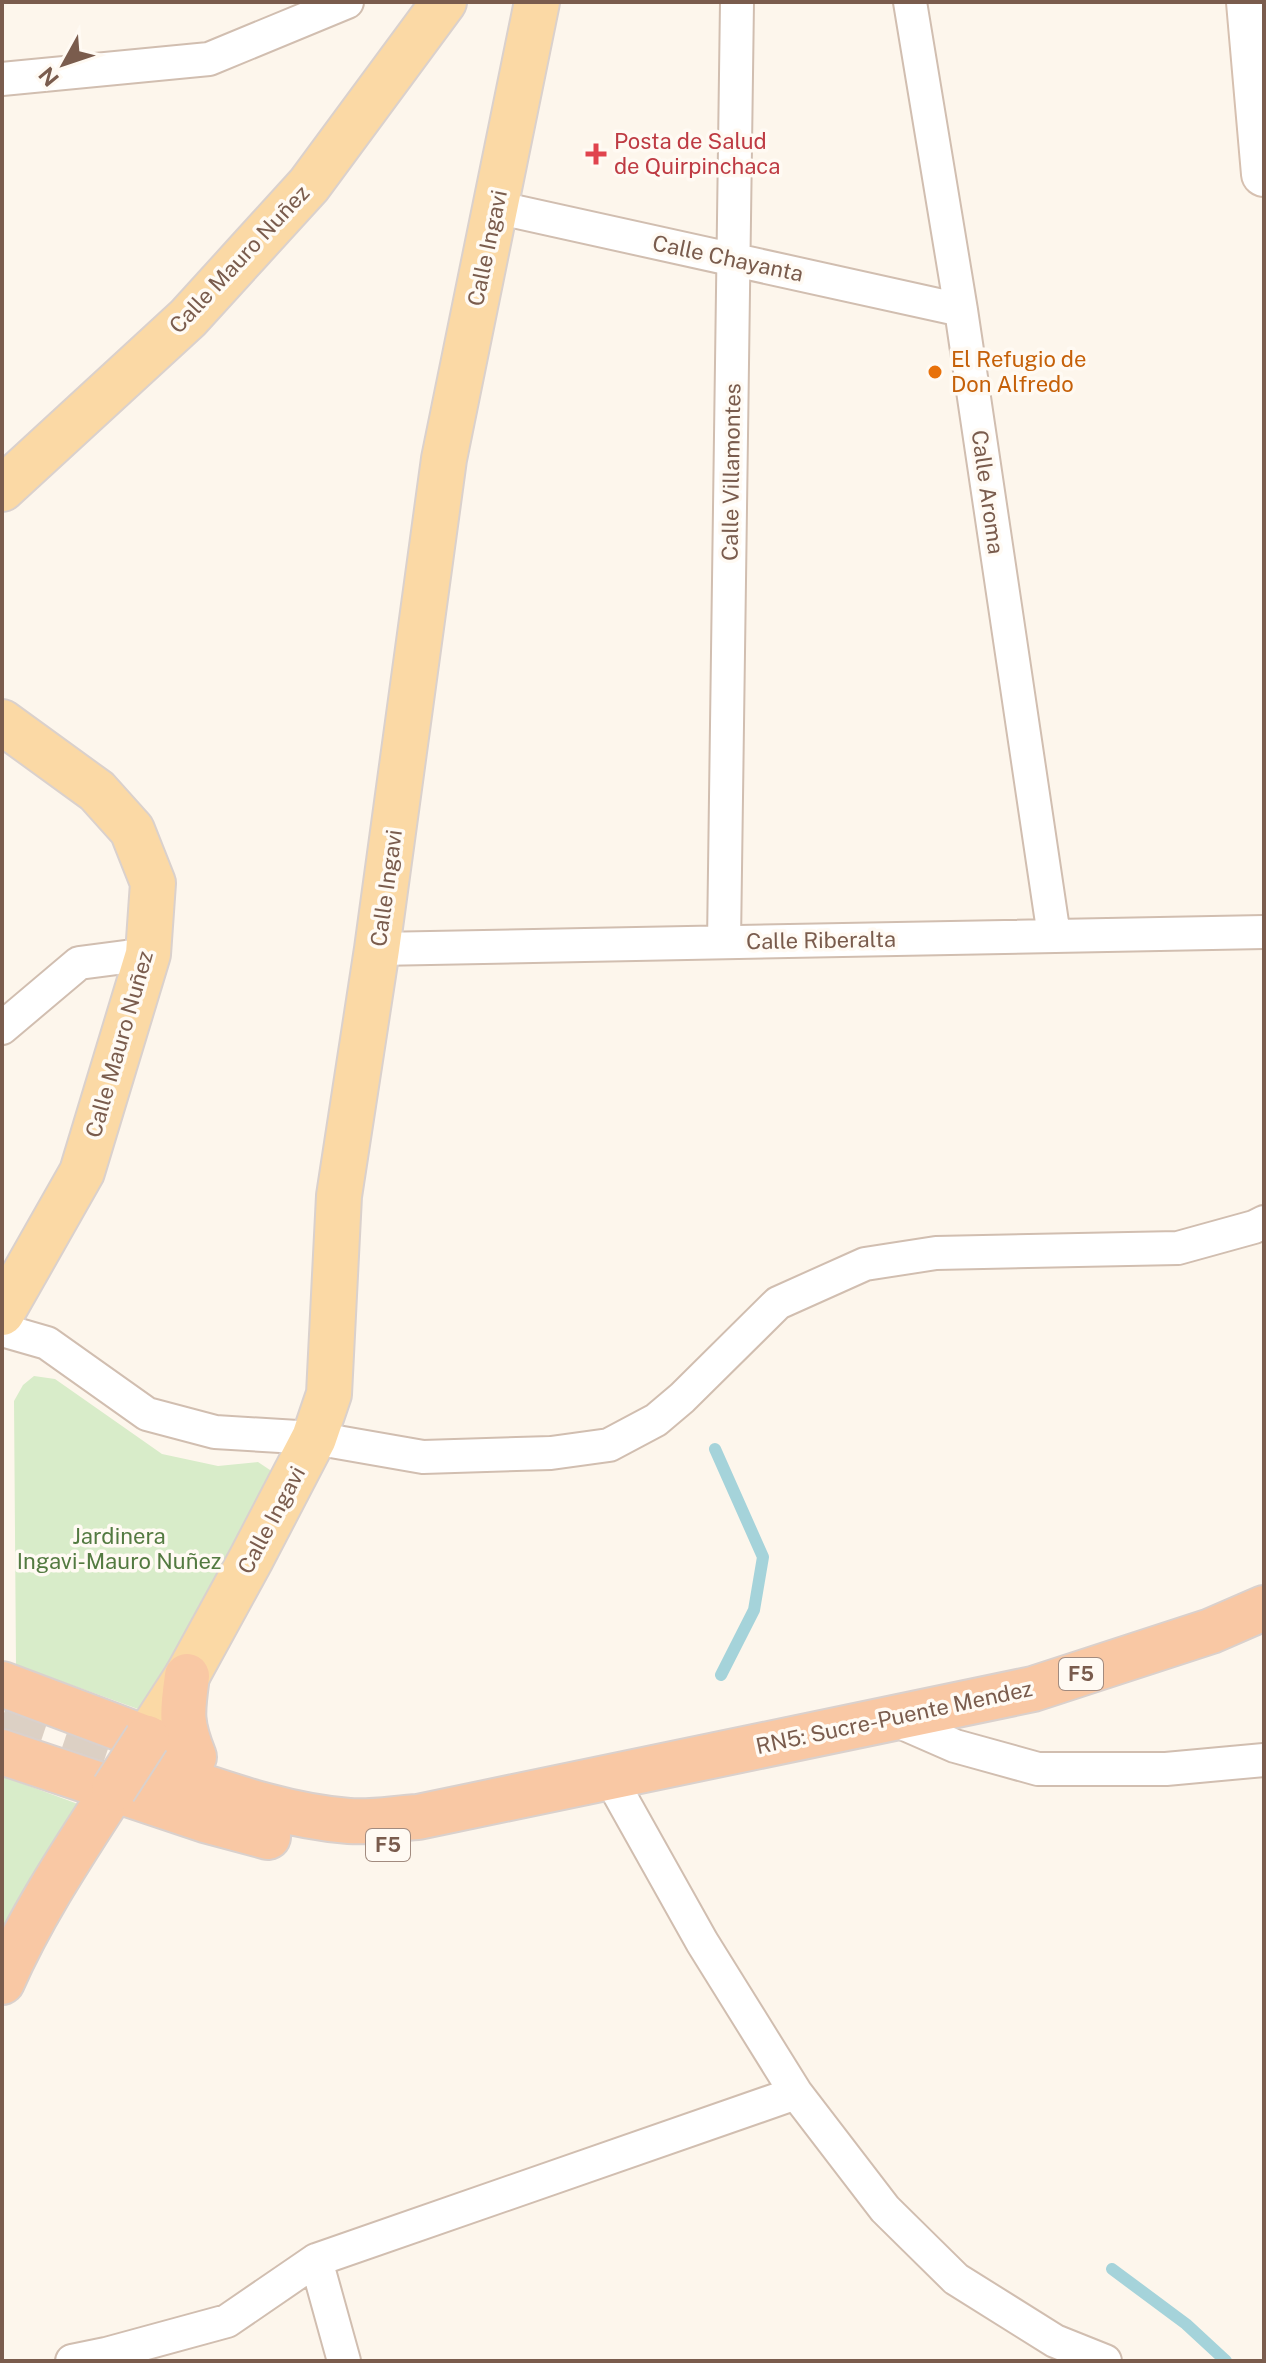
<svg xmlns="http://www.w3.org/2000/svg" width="1266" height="2363" viewBox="0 0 1266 2363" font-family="'Public Sans',sans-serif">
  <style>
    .green { fill: #d8ecc9 }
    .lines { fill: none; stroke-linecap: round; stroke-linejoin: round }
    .stream { stroke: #a5d3da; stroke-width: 12 }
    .trunk-tunnel { stroke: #dcd0c4; stroke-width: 44; stroke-dasharray: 44 22; stroke-linecap: butt }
    .minor-casing { stroke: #d1beb0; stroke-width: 36 }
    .secondary-casing { stroke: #d6c0b0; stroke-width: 48 }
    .primary-casing { stroke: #dad1cd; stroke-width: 48 }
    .trunk-casing { stroke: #dad1cd; stroke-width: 48 }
    .minor { stroke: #fff; stroke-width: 32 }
    .secondary { stroke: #fff; stroke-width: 44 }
    .primary { stroke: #fbd9a5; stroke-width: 44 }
    .trunk { stroke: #f9c8a4; stroke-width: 44 }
    .trunk-bridge-casing { stroke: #dad1cd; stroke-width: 48; stroke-linecap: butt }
    .trunk-bridge { stroke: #f9c8a4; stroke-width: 44 }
    .health-dot { fill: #e0444e; stroke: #fffaf3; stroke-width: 3 }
    .food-dot { fill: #e8710a; stroke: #fffaf3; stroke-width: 3 }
    .labels { text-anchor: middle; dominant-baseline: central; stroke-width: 7; stroke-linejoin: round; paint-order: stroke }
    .shield { fill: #fffaf3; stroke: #a28b7f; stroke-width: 2 }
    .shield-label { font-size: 20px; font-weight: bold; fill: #7a5c4d }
    .health-label { font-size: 22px; fill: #be3a42; stroke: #fffaf3; text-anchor: start }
    .street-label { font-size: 22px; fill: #7a5c4d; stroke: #fffaf3 }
    .food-label { font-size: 22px; fill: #c56008; stroke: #fffaf3; text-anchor: start }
    .park-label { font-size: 22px; fill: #537a41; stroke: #fffaf3 }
  </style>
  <rect width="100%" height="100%" fill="#fdf6ec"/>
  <!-- green -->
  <path class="green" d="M34,1376L55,1379L162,1454L218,1466L258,1462L270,1470L274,1481L198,1620L138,1709L16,1665L14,1401L23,1385Z
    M2,1776L78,1804L2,1930Z"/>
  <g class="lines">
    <!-- stream -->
    <path class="stream" d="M715,1449L763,1557L754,1610L721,1675
      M1112,2269L1186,2324L1226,2361"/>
    <!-- trunk-tunnel -->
    <path class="trunk-tunnel" d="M2,1719L157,1771"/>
    <defs>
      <path id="minor" d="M910,2L961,310L1054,936
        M2,79L209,59L347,2
        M495,207L961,310
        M724,942L737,2
        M377,949L1264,932
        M2,1028L79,963L148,954
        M2,1330L47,1343L147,1414L215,1432L314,1438L423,1457L551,1453L609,1445L656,1420L682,1398L778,1303L865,1264L936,1253L1178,1248L1254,1227L1264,1222
        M891,1718L955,1746L1038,1769H1166L1264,1760
        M609,1776L702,1942L796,2093L885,2209L956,2279L1055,2341L1105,2361
        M316,2260L344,2361
        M72,2361L106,2354L227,2321L316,2260L796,2093"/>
      <path id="secondary" d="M1249,2L1264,174"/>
      <path id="primary" d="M2,489L188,318L248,252L309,185L444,2
        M2,722L97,791L132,830L153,883L148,954L82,1172L2,1313
        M147,1738L187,1676L251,1559L314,1438L329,1394L339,1196L377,949L444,459L537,2"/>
      <path id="trunk" d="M187,1676C182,1712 180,1722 194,1757
        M2,1684L180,1751
        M2,1752L205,1820L268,1837
        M157,1771C220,1792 283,1816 349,1821C372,1823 396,1818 418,1817L1033,1689L1211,1631L1264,1608
        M2,1982C32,1914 74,1851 114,1789"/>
    </defs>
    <!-- minor casing -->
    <use href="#minor" class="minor-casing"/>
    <!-- secondary casing -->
    <use href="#secondary" class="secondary-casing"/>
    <!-- primary casing -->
    <use href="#primary" class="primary-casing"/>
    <!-- trunk casing -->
    <use href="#trunk" class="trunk-casing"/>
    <!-- minor -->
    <use href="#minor" class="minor"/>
    <!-- secondary -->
    <use href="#secondary" class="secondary"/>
    <!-- primary -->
    <use href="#primary" class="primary"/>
    <!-- trunk -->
    <use href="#trunk" class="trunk"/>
    <defs>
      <path id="trunk-bridge" d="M114,1789L147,1738"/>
    </defs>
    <!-- trunk-bridge casing -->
    <use href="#trunk-bridge" class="trunk-bridge-casing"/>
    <!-- trunk-bridge -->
    <use href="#trunk-bridge" class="trunk-bridge"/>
  </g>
  <!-- markers -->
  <path class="health-dot" d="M592 142h8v8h8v8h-8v8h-8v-8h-8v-8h8z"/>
  <circle class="food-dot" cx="935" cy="372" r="8"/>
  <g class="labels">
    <!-- shield labels -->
    <g class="shield">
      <rect x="1059" y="1658" width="44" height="32" rx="6"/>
      <rect x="366" y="1829" width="44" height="32" rx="6"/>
    </g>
    <g class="shield-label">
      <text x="1081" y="1674">F5</text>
      <text x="388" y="1845">F5</text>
    </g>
    <!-- health labels -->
    <g class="health-label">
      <text x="614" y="141">Posta de Salud<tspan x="614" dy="25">de Quirpinchaca</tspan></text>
    </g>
    <!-- street labels -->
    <g class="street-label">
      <text transform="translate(487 248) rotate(-78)">Calle Ingavi</text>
      <text transform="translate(728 258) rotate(12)">Calle Chayanta</text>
      <text transform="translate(239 259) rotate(-47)">Calle Mauro Nuñez</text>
      <text transform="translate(731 472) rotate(-89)">Calle Villamontes</text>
      <text transform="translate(988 492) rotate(82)">Calle Aroma</text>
      <text transform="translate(386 888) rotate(-82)">Calle Ingavi</text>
      <text transform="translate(821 940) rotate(-1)">Calle Riberalta</text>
      <text transform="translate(119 1044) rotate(-74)">Calle Mauro Nuñez</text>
      <text transform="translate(271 1520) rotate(-62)">Calle Ingavi</text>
      <text transform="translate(894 1717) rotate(-12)">RN5: Sucre-Puente Mendez</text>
    </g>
    <!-- food labels -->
    <g class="food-label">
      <text x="951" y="359">El Refugio de<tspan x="951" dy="25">Don Alfredo</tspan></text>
    </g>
    <!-- park labels -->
    <g class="park-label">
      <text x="119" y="1536">Jardinera<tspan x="119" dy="25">Ingavi-Mauro Nuñez</tspan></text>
    </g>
  </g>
  <!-- border -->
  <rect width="1266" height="2363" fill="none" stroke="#7a5c4d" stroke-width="8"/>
  <!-- north arrow -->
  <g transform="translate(64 64) rotate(230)" stroke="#fffaf3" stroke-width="6" paint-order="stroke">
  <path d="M0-6L14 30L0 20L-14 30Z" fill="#7a5c4d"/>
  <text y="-12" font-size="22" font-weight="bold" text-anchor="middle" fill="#7a5c4d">N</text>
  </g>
</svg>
